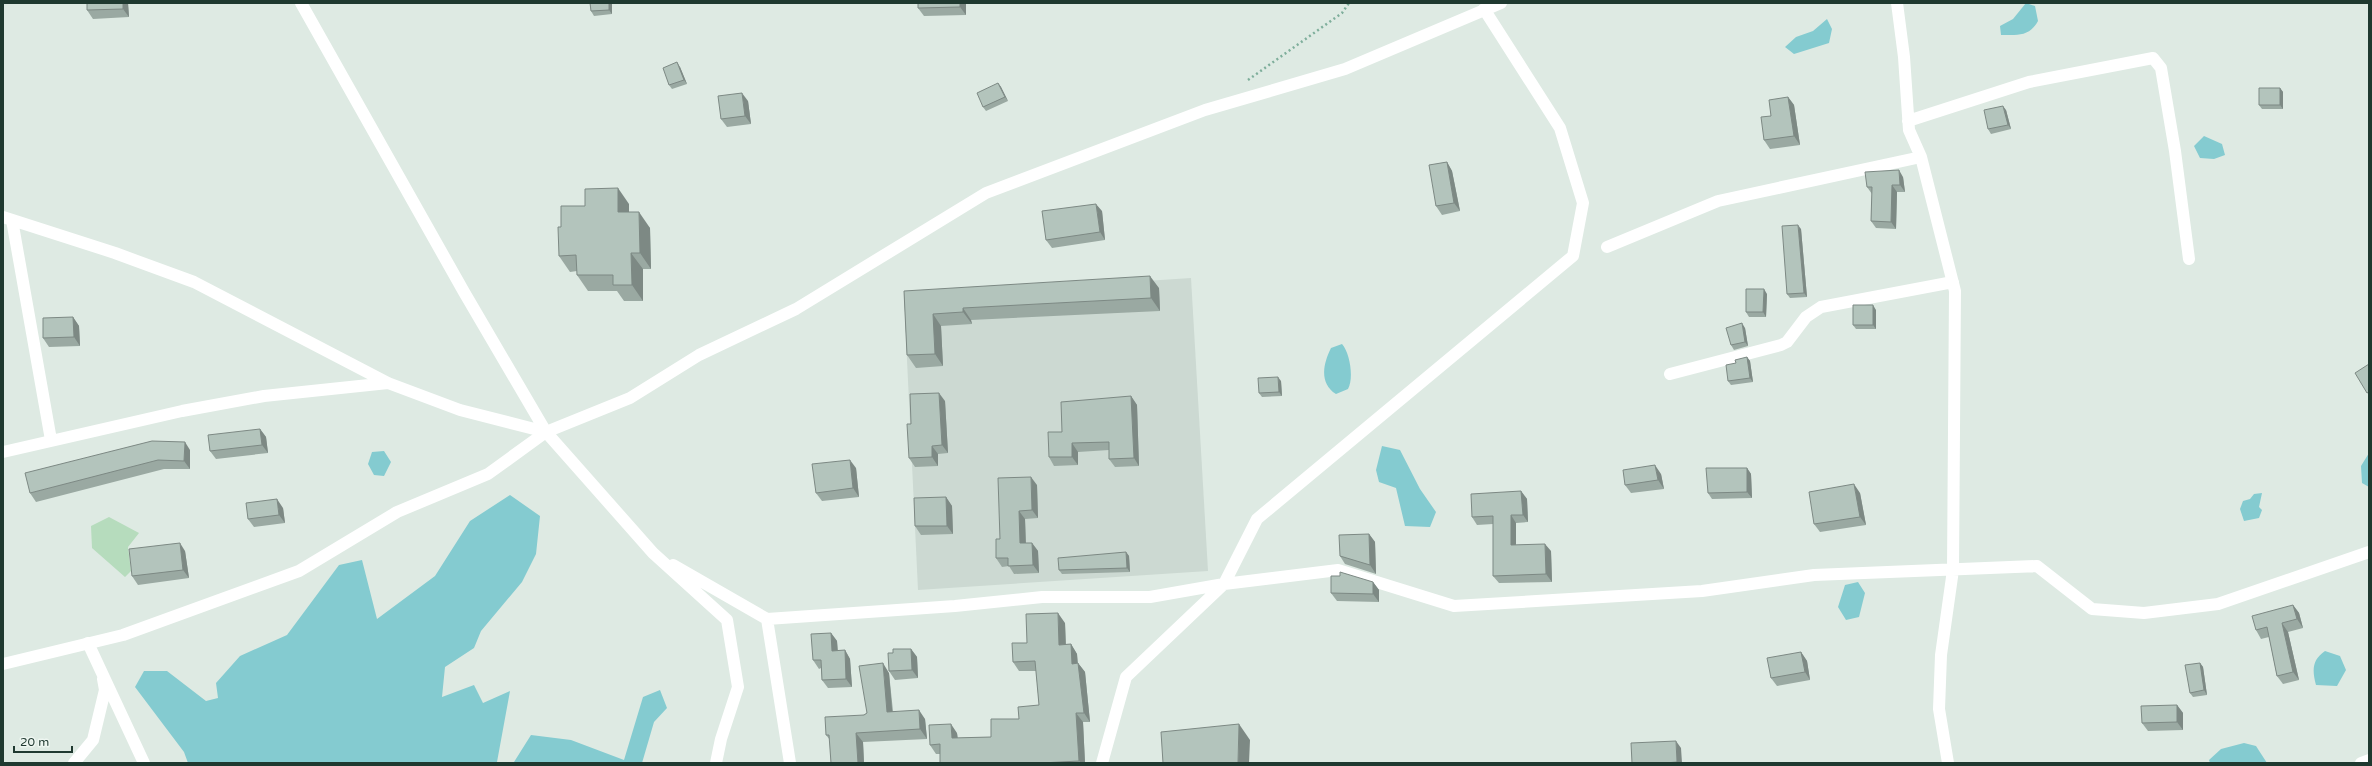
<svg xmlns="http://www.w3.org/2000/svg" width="2372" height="766" viewBox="0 0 2372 766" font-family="'Varela Round',sans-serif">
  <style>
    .built { fill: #ccd9d2 }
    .green { fill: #b6dcbd }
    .water { fill: #84cbd0 }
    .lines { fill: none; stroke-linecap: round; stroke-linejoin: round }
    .path { stroke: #7eae9b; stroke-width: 2.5; stroke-dasharray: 2 3; stroke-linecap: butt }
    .minor { stroke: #fff; stroke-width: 12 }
    .tertiary { stroke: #fff; stroke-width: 12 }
    .wall { fill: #9aa9a2 }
    .shaded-wall { fill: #7d8984 }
    .building { fill: #b3c4bc; stroke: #7d8984 }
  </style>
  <rect width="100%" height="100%" fill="#deeae3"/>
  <!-- built -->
  <path class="built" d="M1191,278L1208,571L918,590L904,297Z"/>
  <!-- green -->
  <path class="green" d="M109,517L139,533L128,547L131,571L125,577L92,548L91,526Z"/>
  <!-- water -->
  <path class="water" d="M2026,3L2035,6L2038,21C2029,37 2018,35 2001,35L2000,26L2013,19Z
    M1827,19L1832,29L1829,43L1794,54L1785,47L1796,37L1813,31Z
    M2204,136L2222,144L2225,155L2214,159L2200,158L2194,146Z
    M1342,344C1350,353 1354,378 1348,389L1336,394C1319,383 1323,364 1331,348Z
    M1382,446L1400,450L1420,489L1436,512L1430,527L1405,526L1396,488L1379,482L1376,470Z
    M384,451L391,462L384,476L374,475L368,464L372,452Z
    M2369,453V487L2362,483L2361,466Z
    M2262,493L2259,507L2262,510L2259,518L2244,521L2240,509L2243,501L2250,499L2254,494Z
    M510,495L540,516L536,554L522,582L481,631L474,648L445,667L442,697L474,685L483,703L510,691L497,762H514L531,735L571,740L624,760L643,697L660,690L667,708L654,722L642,763H188L184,752L135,687L144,671H167L206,701L218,698L216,683L240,656L287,635L339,565L362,560L377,619L435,576L470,521Z
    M1858,582L1865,593L1859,617L1846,620L1838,607L1845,585Z
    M2325,651L2340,656L2346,670L2337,686L2316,685C2312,670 2312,660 2325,651Z
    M2244,743L2256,746L2267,763H2210L2209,760L2221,749Z"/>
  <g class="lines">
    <!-- path -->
    <path class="path" d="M1248,80L1342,13L1349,3"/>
    <!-- minor -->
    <path class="minor" d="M301,3L464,292L546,432L653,553L727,620L738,687L721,739L716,763
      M1897,3L1904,57L1909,130L1921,157L1955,291L1953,570L1941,655L1939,709L1948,763
      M1908,121L2029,82L2153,58L2161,68L2175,151L2189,259
      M3,217L115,253L194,282L388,383L460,410L546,432
      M12,220L51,440
      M1607,247L1718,201L1921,157
      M1670,374L1781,345L1787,342L1806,317L1821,307L1953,282
      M3,452L182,411L264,396L388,383
      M673,565L767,619L790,763
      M767,619L955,606L1042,597H1150L1224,584L1338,570L1454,606L1702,591L1814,575L2037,566L2092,609L2144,613L2218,604L2369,552
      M88,643L144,763
      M74,763L93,740L105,690L103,679
      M1102,763L1126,677L1224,584L1257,519L1573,256L1583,203L1560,128L1484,9
      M2361,763L2369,760"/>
    <!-- tertiary -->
    <path class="tertiary" d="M3,664L123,635L299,571L397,512L488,474L546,432L630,398L699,355L796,309L986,193L1205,110L1345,69L1501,3"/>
  </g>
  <!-- wall -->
  <path class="wall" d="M87,3H128L129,17L93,19L87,10Z
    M590,3H612V14L594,16L591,11Z
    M918,3H966V15L924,16L918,8Z
    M680,67L687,84L672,89L669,85Z
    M998,83L1001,87L1008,101L986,111L983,107Z
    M2280,88L2283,92V109H2262L2259,105Z
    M1788,97L1794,105L1800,145L1770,149L1764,140L1771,116Z
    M748,101L751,124L727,127L721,119Z
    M2006,110L2011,129L1991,134L1988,129Z
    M1447,162L1452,171L1460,211L1442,215L1436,206Z
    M1903,177L1905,192H1897L1896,229L1876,228L1871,221L1872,194L1867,187Z
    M629,204V212L650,228L651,269H643V301H624L617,291H588L577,275V271L570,272L559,256L561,227L585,206Z
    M1102,211L1105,240L1052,248L1046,240Z
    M1801,229L1807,297L1790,298L1787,294Z
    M1159,288L1160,311L971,320L972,324L941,326L943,366L916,368L907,355L904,291Z
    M1767,294L1766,317H1749L1746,312Z
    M1876,310V329H1856L1853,325Z
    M73,317L79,326L80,346L49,347L43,338Z
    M1745,328L1748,346L1734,350L1731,345Z
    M1747,357L1750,361L1753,382L1731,385L1728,381L1736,363Z
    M1281,381L1282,396L1262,397L1259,393Z
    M1131,396L1137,405L1139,466L1115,467L1109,459V450L1078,452V465L1054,466L1049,457L1062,432Z
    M945,401L948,453L938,454V466L915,467L909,458L911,424Z
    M260,429L266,437L268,453L216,459L210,451Z
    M190,450V469H164L36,502L30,493Z
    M856,468L859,497L822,501L816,493Z
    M1747,468L1751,474L1752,498L1712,499L1708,493Z
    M1661,474L1664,489L1631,493L1625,485Z
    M1037,485L1038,518L1025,519L1026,543H1032L1038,551L1039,573L1014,574L1009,566L1002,567L996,558L1000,539Z
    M1521,491L1527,499L1528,522L1516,523V545L1551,551L1552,582L1499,583L1493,576V524L1477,525L1472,517Z
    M1860,493L1866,525L1820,532L1814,524Z
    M946,497L952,506L953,534L921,535L915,526Z
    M283,508L285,523L254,527L248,519Z
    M1369,534L1375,542L1376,574L1345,564L1340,556Z
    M185,551L189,578L138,585L132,576Z
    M1126,552L1129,556L1130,572L1062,574L1059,570Z
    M1373,582L1379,590V602L1337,601L1331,593Z
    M2293,605L2299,613L2303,628L2288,632L2299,680L2283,684L2277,676L2269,637L2261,639L2256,630Z
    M1065,623L1066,645L1071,644L1077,654L1078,663L1085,672L1090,722H1083L1085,763H940V754H936L930,745L957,733L958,738L991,737L1019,719L1039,705L1036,671H1019L1013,662L1027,643Z
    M831,633L837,641L838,651L845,650L850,659L852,687L828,688L822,680L821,668L819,669L813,660Z
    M911,649L917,657L918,678L895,680L889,671L893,653Z
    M1801,652L1807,661L1810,680L1777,686L1771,678Z
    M2200,663L2203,667L2207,695L2193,697L2190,693Z
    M889,673L893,711L925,719L927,739L863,742L864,763H831L830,740L826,735L867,713Z
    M2177,705L2183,713V730L2148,731L2142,723Z"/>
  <!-- shaded-wall -->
  <path class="shaded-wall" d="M123,3H128L129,17L123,9Z
    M609,3H612V14L609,10Z
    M960,3H966V15L960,7Z
    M677,62L680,67L687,84L684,80Z
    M998,83L1001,87L1008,101L1005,97Z
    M2280,88L2283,92V109L2280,105Z
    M742,93L748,101L751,124L745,116Z
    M1788,97L1794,105L1800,145L1794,136Z
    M2003,106L2006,110L2011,129L2008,125Z
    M1447,162L1452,171L1460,211L1454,203Z
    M1899,170L1903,177L1905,192L1900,185Z
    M1892,185L1897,192L1896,229L1891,222Z
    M618,188L629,204V228L618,212Z
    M1096,204L1102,211L1105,240L1100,232Z
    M639,212L650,228L651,269L640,253Z
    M1798,225L1801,229L1807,297L1804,293Z
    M631,253L643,269V301L632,285Z
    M1150,276L1159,288L1160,311L1151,298Z
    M1764,289L1767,294L1766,317L1763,312Z
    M1873,305L1876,310V329L1873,325Z
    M963,308L971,320L972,324L963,312Z
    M933,314L941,326L943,366L935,354Z
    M73,317L79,326L80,346L74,337Z
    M1742,323L1745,328L1748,346L1745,342Z
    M1747,357L1750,361L1753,382L1750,378Z
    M1278,377L1281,381L1282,396L1279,392Z
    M939,393L945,401L948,453L942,445Z
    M1131,396L1137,405L1139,466L1134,458Z
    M260,429L266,437L268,453L262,445Z
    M185,442L190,450V469L184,461Z
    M1072,443L1078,452V465L1072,457Z
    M932,446L938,454V466L932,457Z
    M850,460L856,468L859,497L853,488Z
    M1655,465L1661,474L1664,489L1658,480Z
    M1747,468L1751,474L1752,498L1747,492Z
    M1031,477L1037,485L1038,518L1032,510Z
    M1854,484L1860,493L1866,525L1860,517Z
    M1521,491L1527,499L1528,522L1523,515Z
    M946,497L952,506L953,534L947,526Z
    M277,499L283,508L285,523L279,515Z
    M1019,511L1025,519L1026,551L1020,543Z
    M1511,515L1516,523V552L1511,545Z
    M1369,534L1375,542L1376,574L1370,565Z
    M180,543L185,551L189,578L183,570Z
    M1032,543L1038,551L1039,573L1033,565Z
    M1545,544L1551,551L1552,582L1546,574Z
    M1126,552L1129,556L1130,572L1127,568Z
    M1373,582L1379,590V602L1373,594Z
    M2293,605L2299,613L2303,628L2297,619Z
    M1058,613L1065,623L1066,654L1059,645Z
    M2282,623L2288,632L2299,680L2293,672Z
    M831,633L837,641L838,659L832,651Z
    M1071,644L1077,654L1078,673L1072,664Z
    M911,649L917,657L918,678L912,670Z
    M845,650L850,659L852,687L846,679Z
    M1801,652L1807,661L1810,680L1805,672Z
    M883,663L889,673L893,721L887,712Z
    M1078,663L1085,672L1090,722L1084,713Z
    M2200,663L2203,667L2207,695L2204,690Z
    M2177,705L2183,713V730L2177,722Z
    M919,710L925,719L927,739L920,729Z
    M1076,713L1083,722L1085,763H1081L1079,761Z
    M951,724L957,733L958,747L952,738Z
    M1239,724L1250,740L1249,763H1238Z
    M856,733L863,742L864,763H858Z
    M1676,741L1681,748L1682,763H1678L1677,762Z"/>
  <!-- building -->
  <path class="building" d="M87,3H123V9L87,10Z
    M590,3H609V10L591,11Z
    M918,3H960V7L918,8Z
    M677,62L684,80L669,85L663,68Z
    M998,83L1005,97L983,107L977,93Z
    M2259,88H2280V105H2259Z
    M742,93L745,116L721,119L718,96Z
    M1788,97L1794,136L1764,140L1761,117L1771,116L1769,100Z
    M2003,106L2008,125L1988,129L1984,110Z
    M1447,162L1454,203L1436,206L1429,165Z
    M1899,170L1900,185H1892L1891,222L1871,221L1872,187H1867L1865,172Z
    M618,188V212H639L640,253H631L632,285H613V275H577L576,255L559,256L558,227H561V206H585V189Z
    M1096,204L1100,232L1046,240L1042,211Z
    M1798,225L1804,293L1787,294L1782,226Z
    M1150,276L1151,298L963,308V312L933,314L935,354L907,355L904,291Z
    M1746,289H1764L1763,312H1746Z
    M1853,305H1873V325H1853Z
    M73,317L74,337L43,338V318Z
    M1742,323L1745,342L1731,345L1726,328Z
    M1747,357L1750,378L1728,381L1726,365L1736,363L1735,360Z
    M2369,364V392L2367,393L2355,373Z
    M1278,377L1279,392L1259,393L1258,378Z
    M939,393L942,445L932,446V457L909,458L907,424H911L910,394Z
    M1131,396L1134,458L1109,459V442L1072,443V457H1049L1048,432H1062L1061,402Z
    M260,429L262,445L210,451L208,435Z
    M152,441L185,442L184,461L158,460L30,493L25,473Z
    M850,460L853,488L816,493L812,464Z
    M1655,465L1658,480L1625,485L1623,470Z
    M1706,468H1747V492L1708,493Z
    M1031,477L1032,510L1019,511L1020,543H1032L1033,565L1008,566V558H996V539H1000L998,478Z
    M1854,484L1860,517L1814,524L1809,492Z
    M1521,491L1523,515H1511V545L1545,544L1546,574L1493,576V516L1472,517L1471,494Z
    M946,497L947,526H915L914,498Z
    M277,499L279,515L248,519L246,503Z
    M1369,534L1370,565L1340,556L1339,535Z
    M180,543L183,570L132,576L129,549Z
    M1126,552L1127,568L1059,570L1058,558Z
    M1340,572L1373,582V594L1331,593V576H1340Z
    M2293,605L2297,619L2282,623L2293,672L2277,676L2267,627L2256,630L2252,616Z
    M1058,613L1059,645L1071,644L1072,664L1078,663L1084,713H1076L1079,761L1041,763H940V744L930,745L929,725L951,724L952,738L991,737V719H1019L1018,707L1039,705L1035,661L1013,662L1012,643H1027L1026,614Z
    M831,633L832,651L845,650L846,679L822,680L821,660H813L811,634Z
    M893,649H911L912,670L889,671L888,653H893Z
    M1801,652L1805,672L1771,678L1767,658Z
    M883,663L887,712L919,710L920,729L856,733L858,763H831L829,735H826L825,717L864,715L867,713L859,666Z
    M2200,663L2204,690L2190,693L2185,665Z
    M2177,705V722L2142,723L2141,706Z
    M1239,724L1238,763H1163L1161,732Z
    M1676,741L1677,762L1665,763H1632L1631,743Z"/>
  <!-- border -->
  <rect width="2372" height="766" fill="none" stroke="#1f3930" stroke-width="8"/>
  <!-- scale -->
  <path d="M14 746v6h58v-6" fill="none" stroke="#1f3930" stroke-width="2"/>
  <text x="20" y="746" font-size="12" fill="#1f3930" stroke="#eef6f1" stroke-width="3" paint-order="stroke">20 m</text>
</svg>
